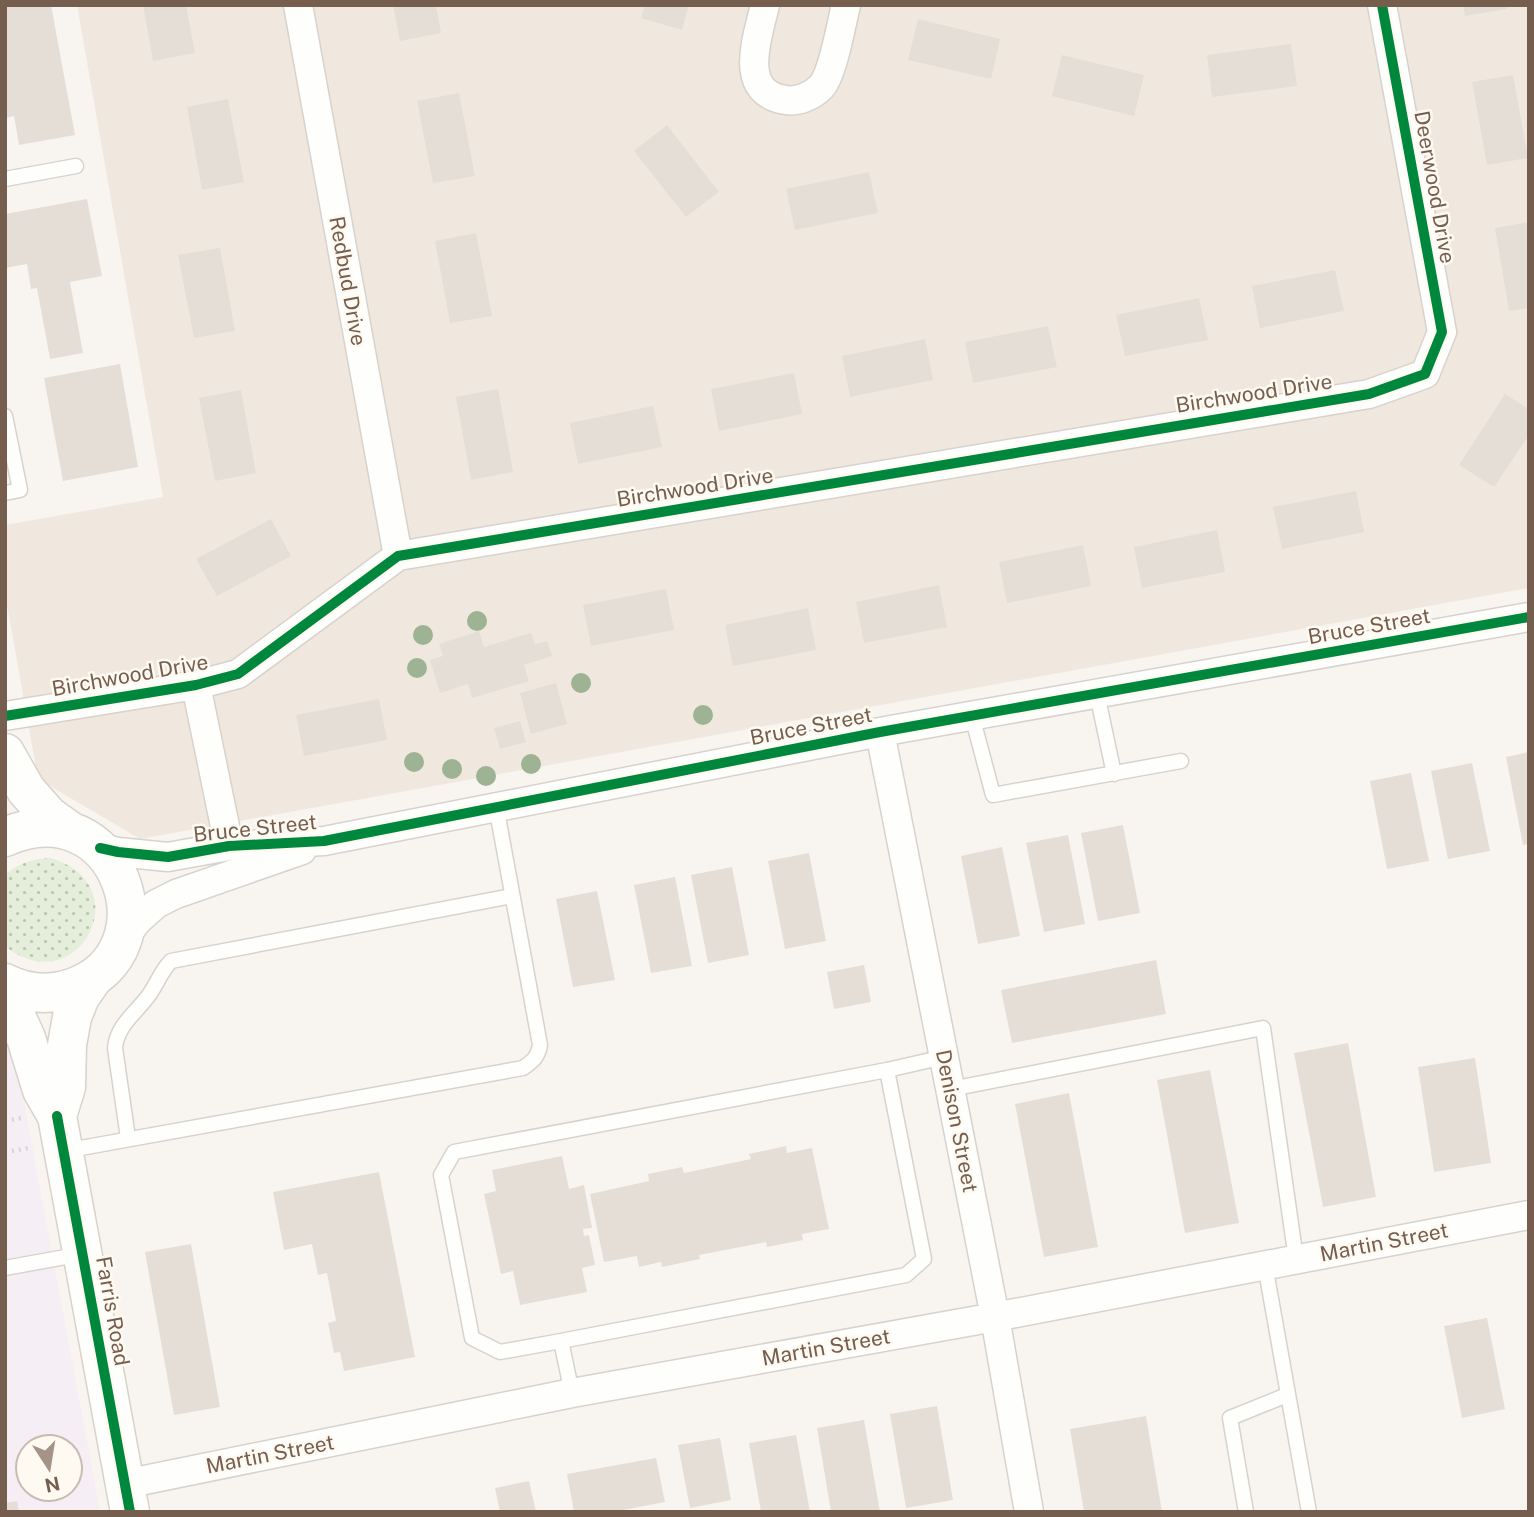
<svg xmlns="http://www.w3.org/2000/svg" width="1534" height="1517" viewBox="0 0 1534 1517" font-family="'Public Sans',sans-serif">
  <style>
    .residential { fill: #f0e8de }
    .education { fill: #f5eef5; fill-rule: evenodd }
    .grass { fill: url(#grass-dots) }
    .building { fill: #e5ded7 }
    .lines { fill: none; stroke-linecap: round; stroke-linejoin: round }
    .lane-casing { stroke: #d8d2cd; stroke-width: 17 }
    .street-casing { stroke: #d8d2cd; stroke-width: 31 }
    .secondary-casing { stroke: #d8d2cb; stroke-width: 41 }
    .path { stroke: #dad5d0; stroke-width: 4.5; stroke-dasharray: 2 5; stroke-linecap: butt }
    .lane { stroke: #fefefd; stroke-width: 14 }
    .street { stroke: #fefefd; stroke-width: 28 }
    .secondary { stroke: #fefefd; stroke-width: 38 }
    .cycleway-casing { stroke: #fefaf2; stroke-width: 15 }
    .cycleway { stroke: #00873e; stroke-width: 10 }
    .tree { fill: #9eb294 }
    .labels { text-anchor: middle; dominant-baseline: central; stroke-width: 5; stroke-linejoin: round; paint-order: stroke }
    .street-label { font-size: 21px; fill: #765e4f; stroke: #fefaf2 }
  </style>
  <defs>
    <pattern id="grass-dots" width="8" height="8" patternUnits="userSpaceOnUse" patternTransform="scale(1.75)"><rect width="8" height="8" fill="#e5eedb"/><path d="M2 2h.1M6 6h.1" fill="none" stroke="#bec4b4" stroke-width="1.8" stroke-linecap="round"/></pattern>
  </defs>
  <rect width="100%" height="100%" fill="#f8f5f0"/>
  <!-- residential -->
  <path class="residential" d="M77,5H1529V588L140,839L38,779L5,594V525L163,497Z"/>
  <!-- education -->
  <path class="education" d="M5,1000L100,1512H5ZM28,1447H70V1489H28Z"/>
  <!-- grass -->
  <path class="grass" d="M51,858C142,886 76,1004 5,946V875C20,862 32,859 51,858Z"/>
  <!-- building -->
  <path class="building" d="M5,5H51L75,135L19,145L14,116L5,118Z
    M143,5H186L195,53L153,61Z
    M393,5H436L441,33L400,41Z
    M645,5H689L682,30L641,18Z
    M1463,5H1506L1507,9L1465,16Z
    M918,19L1000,39L991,79L908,60Z
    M1291,44L1297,86L1212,97L1207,55Z
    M1062,55L1144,75L1134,116L1052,96Z
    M1513,75L1528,158L1487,165L1472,82Z
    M459,93L475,176L433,183L417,101Z
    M228,99L244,182L202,190L187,107Z
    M667,125L719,192L686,217L634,151Z
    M869,172L878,213L795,230L786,189Z
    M87,199L102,276L70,282L83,353L50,359L37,288L31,289L27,264L5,268V214Z
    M1529,222V308L1509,311L1495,228Z
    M476,233L492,316L450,323L435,241Z
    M220,248L235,331L194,338L178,255Z
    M1335,270L1344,311L1260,328L1252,286Z
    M1199,298L1208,340L1125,356L1116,315Z
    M1048,326L1057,367L973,383L965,342Z
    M925,339L933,380L850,397L842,356Z
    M120,364L138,467L63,481L44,378Z
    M794,373L802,414L719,431L711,389Z
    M498,389L513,472L471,480L456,397Z
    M241,390L256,473L215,481L199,398Z
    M1505,394L1529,409V435L1494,487L1459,465Z
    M653,406L662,447L578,464L570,423Z
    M1356,491L1364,532L1282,549L1273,507Z
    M271,519L291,556L217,596L196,559Z
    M1217,530L1225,572L1142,588L1134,547Z
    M1083,545L1091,586L1007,603L999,562Z
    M939,585L947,627L864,643L856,602Z
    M666,589L674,630L591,646L583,605Z
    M808,608L816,650L733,666L725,625Z
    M479,631L484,647L531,633L535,644L547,641L552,656L524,665L529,681L472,698L468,684L440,693L430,660L443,656L439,644Z
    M556,683L567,724L531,734L520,693Z
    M379,699L387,740L304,756L296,715Z
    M520,721L526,742L500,749L494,728Z
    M1529,752V844L1523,845L1506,757Z
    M1472,763L1490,851L1448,859L1431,771Z
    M1411,773L1429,861L1387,869L1370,781Z
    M1123,825L1140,913L1098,921L1081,833Z
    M1068,835L1085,924L1044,932L1026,843Z
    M1002,847L1020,936L978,944L961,856Z
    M809,853L826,941L785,949L768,861Z
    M732,867L749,955L708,963L691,875Z
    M675,877L692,966L651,973L634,885Z
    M597,891L615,980L573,987L556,899Z
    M1156,960L1166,1014L1012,1043L1001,990Z
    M864,965L871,1002L834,1009L827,972Z
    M1348,1043L1376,1197L1323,1207L1294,1053Z
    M1475,1058L1491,1163L1434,1172L1418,1067Z
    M1210,1070L1239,1223L1185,1233L1157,1080Z
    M1069,1093L1098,1247L1044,1257L1015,1104Z
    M786,1146L787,1153L812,1148L829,1229L802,1234L803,1240L767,1247L766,1242L699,1255L700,1259L662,1267L661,1262L639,1267L637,1256L604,1262L590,1194L649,1181L648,1174L682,1167L684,1173L751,1159L749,1154Z
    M562,1156L569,1189L584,1185L592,1228L583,1229L584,1236L589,1235L595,1265L582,1268L587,1292L520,1305L513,1271L501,1274L484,1194L496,1191L492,1170Z
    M379,1172L415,1357L344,1371L340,1352L334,1353L328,1323L336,1321L327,1273L318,1275L312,1244L284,1250L273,1192Z
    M191,1244L220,1407L174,1415L145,1252Z
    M1487,1318L1505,1409L1462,1418L1444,1326Z
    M937,1406L953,1500L906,1508L890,1414Z
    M1146,1416L1162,1512H1084L1070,1429Z
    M864,1420L880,1512H831L817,1428Z
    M796,1435L810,1512H761L749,1443Z
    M720,1438L731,1500L690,1508L678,1445Z
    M656,1458L665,1502L613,1512H574L567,1474Z
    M529,1481L536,1512H500L495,1488Z
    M17,1501L19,1512H5V1503Z"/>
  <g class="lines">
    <defs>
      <path id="lane" d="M5,179L76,166
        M5,416L20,490L5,493
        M1097,694L1114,774
        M972,716L993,795L1181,761
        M951,1089L1263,1028L1296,1259
        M128,1138L115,1048C117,1025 136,1013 149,995C157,984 161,971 171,961L512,896
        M64,1151L523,1068C533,1061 538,1057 540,1045L496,806
        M1265,1265L1309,1512
        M5,1268L82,1254
        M561,1341L500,1352L472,1338L441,1175L454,1152L887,1070
        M572,1393L561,1341L906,1275L924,1259L887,1070L944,1057
        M1246,1512L1230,1418L1287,1395"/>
      <path id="street" d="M298,5L398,556
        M765,5C758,36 736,93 786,100C798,102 812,96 821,87C833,74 841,25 846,5
        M196,685L229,846
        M5,716L196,685L238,674L398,556L1369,394L1425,374L1442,332L1382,5
        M880,732L995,1317L1029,1512
        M100,848L118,852L168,857L229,846L324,841L880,732L1529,617
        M122,941L137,921L156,904L176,894L302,850
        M125,1484L572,1393L995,1317L1529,1215"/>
      <path id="secondary" d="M5,753L26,790L49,816L70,831
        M5,837C119,787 176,952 72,988C49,996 27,994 5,983
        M5,992L26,1038L42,1090L57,1116L130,1512
        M57,1116L66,1087L67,1045L72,1017L80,997L93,978"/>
    </defs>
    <!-- lane casing -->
    <use href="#lane" class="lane-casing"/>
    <!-- street casing -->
    <use href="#street" class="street-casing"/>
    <!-- secondary casing -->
    <use href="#secondary" class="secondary-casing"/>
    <!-- path -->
    <path class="path" d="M5,1121L22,1118
      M5,1152L29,1148"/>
    <!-- lane -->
    <use href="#lane" class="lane"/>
    <!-- street -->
    <use href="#street" class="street"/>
    <!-- secondary -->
    <use href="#secondary" class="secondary"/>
    <defs>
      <path id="cycleway" d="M5,716L196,685L238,674L398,556L1369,394L1425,374L1442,332L1382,5
        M100,848L118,852L168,857L229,846L324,841L880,732L1529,617
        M57,1116L130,1512"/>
    </defs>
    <!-- cycleway casing -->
    <use href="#cycleway" class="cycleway-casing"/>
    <!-- cycleway -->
    <use href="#cycleway" class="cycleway"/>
  </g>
  <!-- trees -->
  <g class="tree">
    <circle cx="477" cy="621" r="10"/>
    <circle cx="423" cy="635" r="10"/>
    <circle cx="417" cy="668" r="10"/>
    <circle cx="581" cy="683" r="10"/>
    <circle cx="703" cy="715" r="10"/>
    <circle cx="414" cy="762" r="10"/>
    <circle cx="531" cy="764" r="10"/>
    <circle cx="452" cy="769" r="10"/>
    <circle cx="486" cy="776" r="10"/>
  </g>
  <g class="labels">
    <!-- street labels -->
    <g class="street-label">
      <text transform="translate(1435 187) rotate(80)">Deerwood Drive</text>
      <text transform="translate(348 281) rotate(80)">Redbud Drive</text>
      <text transform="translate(1254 393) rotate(-9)">Birchwood Drive</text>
      <text transform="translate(695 487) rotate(-9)">Birchwood Drive</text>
      <text transform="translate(1369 626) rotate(-10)">Bruce Street</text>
      <text transform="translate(130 675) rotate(-10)">Birchwood Drive</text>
      <text transform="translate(811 726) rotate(-11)">Bruce Street</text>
      <text transform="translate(255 828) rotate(-6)">Bruce Street</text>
      <text transform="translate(957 1121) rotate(79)">Denison Street</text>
      <text transform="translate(1384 1242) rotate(-11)">Martin Street</text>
      <text transform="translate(113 1311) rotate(80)">Farris Road</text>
      <text transform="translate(826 1347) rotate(-10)">Martin Street</text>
      <text transform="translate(270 1454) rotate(-11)">Martin Street</text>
    </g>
  </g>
  <!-- border -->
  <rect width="1534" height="1517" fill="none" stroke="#765e4f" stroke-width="14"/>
  <!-- north arrow -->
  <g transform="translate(49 1468) rotate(168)"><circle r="33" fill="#fefaf2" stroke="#c8bcb1" stroke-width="2"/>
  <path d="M0-5L12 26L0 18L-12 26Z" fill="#a49387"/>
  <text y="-10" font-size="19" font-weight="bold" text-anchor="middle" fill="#765e4f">N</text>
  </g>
</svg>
